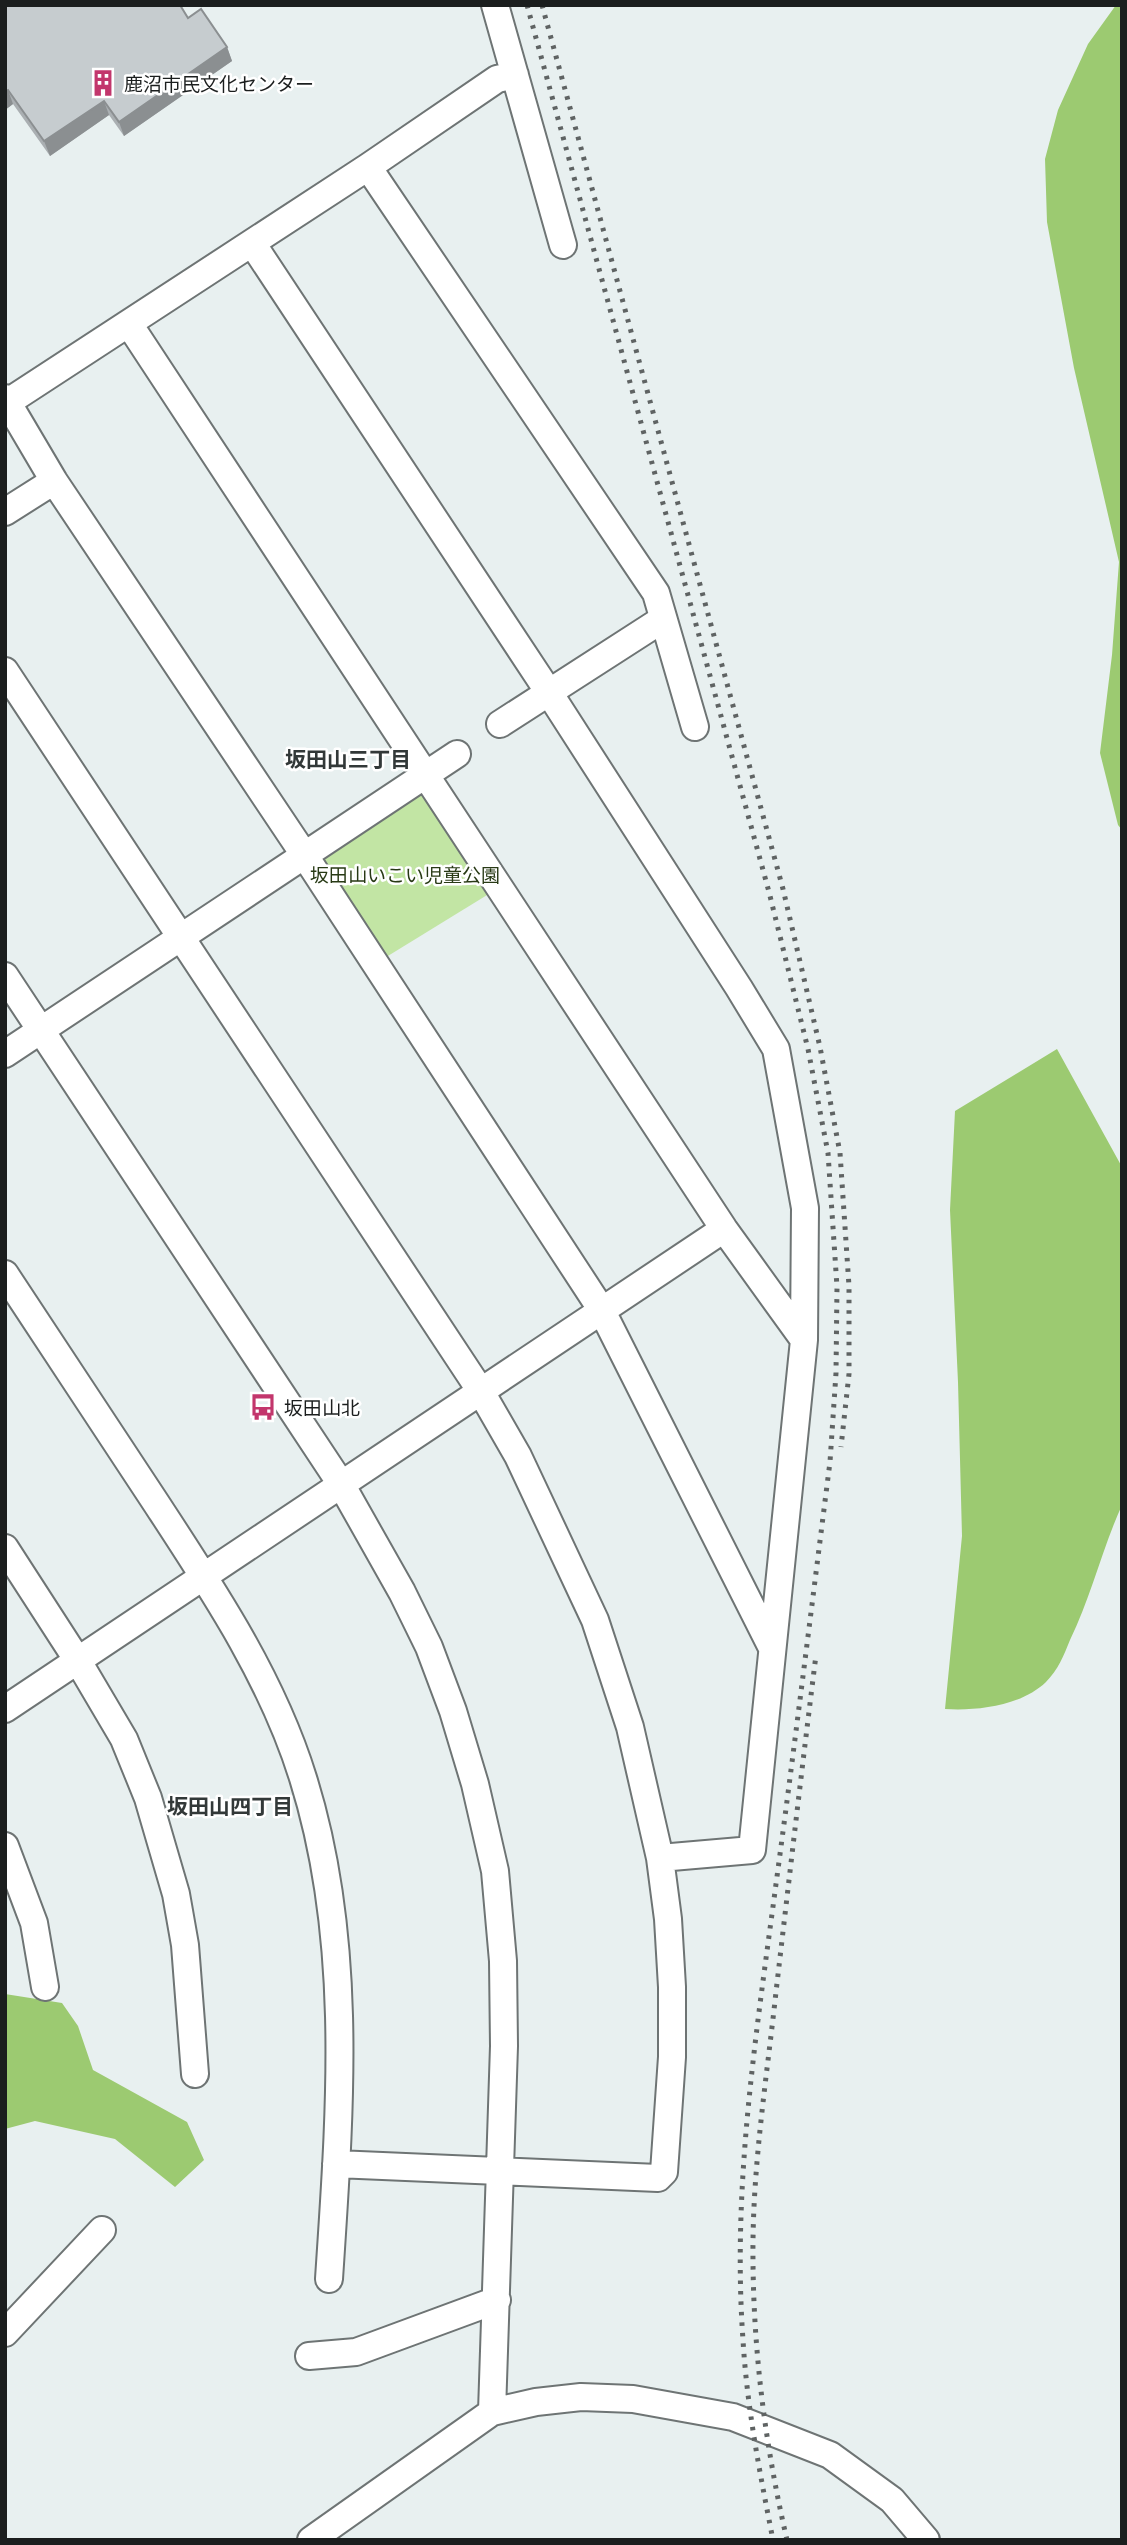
<svg xmlns="http://www.w3.org/2000/svg" width="1127" height="2545" viewBox="0 0 1127 2545" font-family="Lato,'Noto Sans JP',sans-serif">
  <style>
    .green { fill: #c2e5a4 }
    .forest { fill: #9cca71 }
    .lines { fill: none; stroke-linecap: round; stroke-linejoin: round }
    .minor-casing { stroke: #6e7474; stroke-width: 30 }
    .minor { stroke: #fff; stroke-width: 26 }
    .rail { stroke: #5f6363; stroke-width: 5; stroke-dasharray: 3.5 7; stroke-linecap: butt }
    .wall { fill: #aaafb2 }
    .shaded-wall { fill: #8b8f91 }
    .building { fill: #c6cccf; stroke: #8b8f91; stroke-width: 2 }
    .labels { text-anchor: middle; dominant-baseline: central; stroke-width: 5; stroke-linejoin: round; paint-order: stroke }
    .poi-label { font-size: 19px; fill: #1b1e1e; stroke: #fff; text-anchor: start }
    .park-label { font-size: 19px; fill: #283a15; stroke: #fff }
    .neighbourhood-label { font-size: 21px; font-weight: bold; fill: #323838; stroke: #fff }
  </style>
  <rect width="100%" height="100%" fill="#e8f0f0"/>
  <!-- green -->
  <path class="green" d="M418,794L426,795L492,892L383,959L323,865L327,853Z"/>
  <!-- forest -->
  <path class="forest" d="M1116,5H1122V830L1118,825L1100,753L1112,655L1119,562L1074,368L1047,222L1045,159L1058,110L1088,44Z
    M1057,1049L1122,1167V1505C1102,1549 1091,1597 1070,1640C1064,1655 1058,1670 1046,1682C1021,1706 977,1711 945,1709L962,1536L958,1382L950,1210L955,1111Z
    M5,1994L62,2003L78,2026L93,2070L187,2122L204,2160L175,2187L115,2139L35,2121L5,2129Z"/>
  <g class="lines">
    <defs>
      <path id="minor" d="M495,5L563,245
        M368,167L656,593L695,727
        M252,243L548,691L739,988L776,1049L805,1208L804,1340L752,1850L660,1858
        M129,324L724,1229L804,1340
        M5,398L54,481L305,856L601,1309L771,1646
        M8,402L368,167L497,79L515,75
        M5,512L54,481
        M5,671L480,1390L518,1456L595,1620L630,1727L660,1858L668,1919L672,1987V2057L664,2172L658,2178L336,2164
        M500,724L663,619
        M5,976L341,1484L402,1592L429,1647L453,1711L475,1784L495,1871L503,1961L504,2046L492,2412L311,2540
        M5,1054L457,754
        M5,1274C55,1350 106,1427 156,1503C213,1590 272,1678 303,1778C354,1940 340,2112 329,2279
        M5,1548L78,1661L124,1739L148,1798L176,1894L185,1945L195,2074
        M5,1709L724,1229
        M5,1846L34,1923L45,1987
        M5,2333L102,2230
        M309,2356L356,2352L497,2300
        M492,2412L536,2402L581,2397L633,2399L733,2417L830,2455L892,2500L926,2540"/>
    </defs>
    <!-- minor casing -->
    <use href="#minor" class="minor-casing"/>
    <!-- minor -->
    <use href="#minor" class="minor"/>
    <!-- rail -->
    <path class="rail" d="M527,5L769,892L808,1049L828,1153L837,1287L836,1373L830,1462C812,1603 795,1743 776,1884C756,2035 732,2187 743,2340C747,2408 760,2474 773,2540
      M542,5L783,889L820,1047L840,1153L849,1286V1374L841,1447
      M787,2540C764,2441 752,2341 753,2240C754,2157 767,2075 776,1992C789,1880 802,1767 816,1655"/>
  </g>
  <!-- wall -->
  <path class="wall" d="M5,5L188,18L227,47L232,61L124,136L109,115L50,156L13,104L5,110Z"/>
  <!-- shaded-wall -->
  <path class="shaded-wall" d="M227,47L232,61L124,136L119,122Z
    M8,90L13,104L5,110V92Z
    M104,101L109,115L50,156L44,141Z"/>
  <!-- building -->
  <path class="building" d="M5,5H180L188,18L201,9L227,47L119,122L104,101L44,141L8,90L5,92Z"/>
  <!-- icons -->
  <defs>
    <symbol id="building-bare" viewBox="-9 -9 18 18"><path d="M-4-6H4V6H1V3H-1V6H-4ZM-2.5-4.3h1.7v1.8h-1.7ZM.8-4.3h1.7v1.8H.8ZM-2.5-1h1.7V.8h-1.7ZM.8-1h1.7V.8H.8Z" fill="#c2366c" stroke="#fff" stroke-width="2.5" paint-order="stroke"/></symbol>
    <symbol id="bus-bare" viewBox="-9 -9 18 18"><path d="M-5-6H5V4H4V6H2V4H-2V6H-4V4H-5ZM-3.5-4V0h7V-4ZM-3.5 1.2v1.5H-2V1.2ZM2 1.2v1.5H3.5V1.2Z" fill="#c2366c" stroke="#fff" stroke-width="2.5" paint-order="stroke"/></symbol>
  </defs>
  <g fill-rule="evenodd">
    <use href="#building-bare" x="84" y="64" width="38" height="38"/>
    <use href="#bus-bare" x="244" y="1388" width="38" height="38"/>
  </g>
  <g class="labels">
    <!-- poi labels -->
    <g class="poi-label">
      <text x="124" y="83">鹿沼市民文化センター</text>
      <text x="284" y="1407">坂田山北</text>
    </g>
    <!-- park labels -->
    <g class="park-label">
      <text x="405" y="874">坂田山いこい児童公園</text>
    </g>
    <!-- neighbourhood labels -->
    <g class="neighbourhood-label">
      <text x="348" y="758">坂田山三丁目</text>
      <text x="230" y="1805">坂田山四丁目</text>
    </g>
  </g>
  <!-- border -->
  <rect width="1127" height="2545" fill="none" stroke="#1b1e1e" stroke-width="14"/>
</svg>
